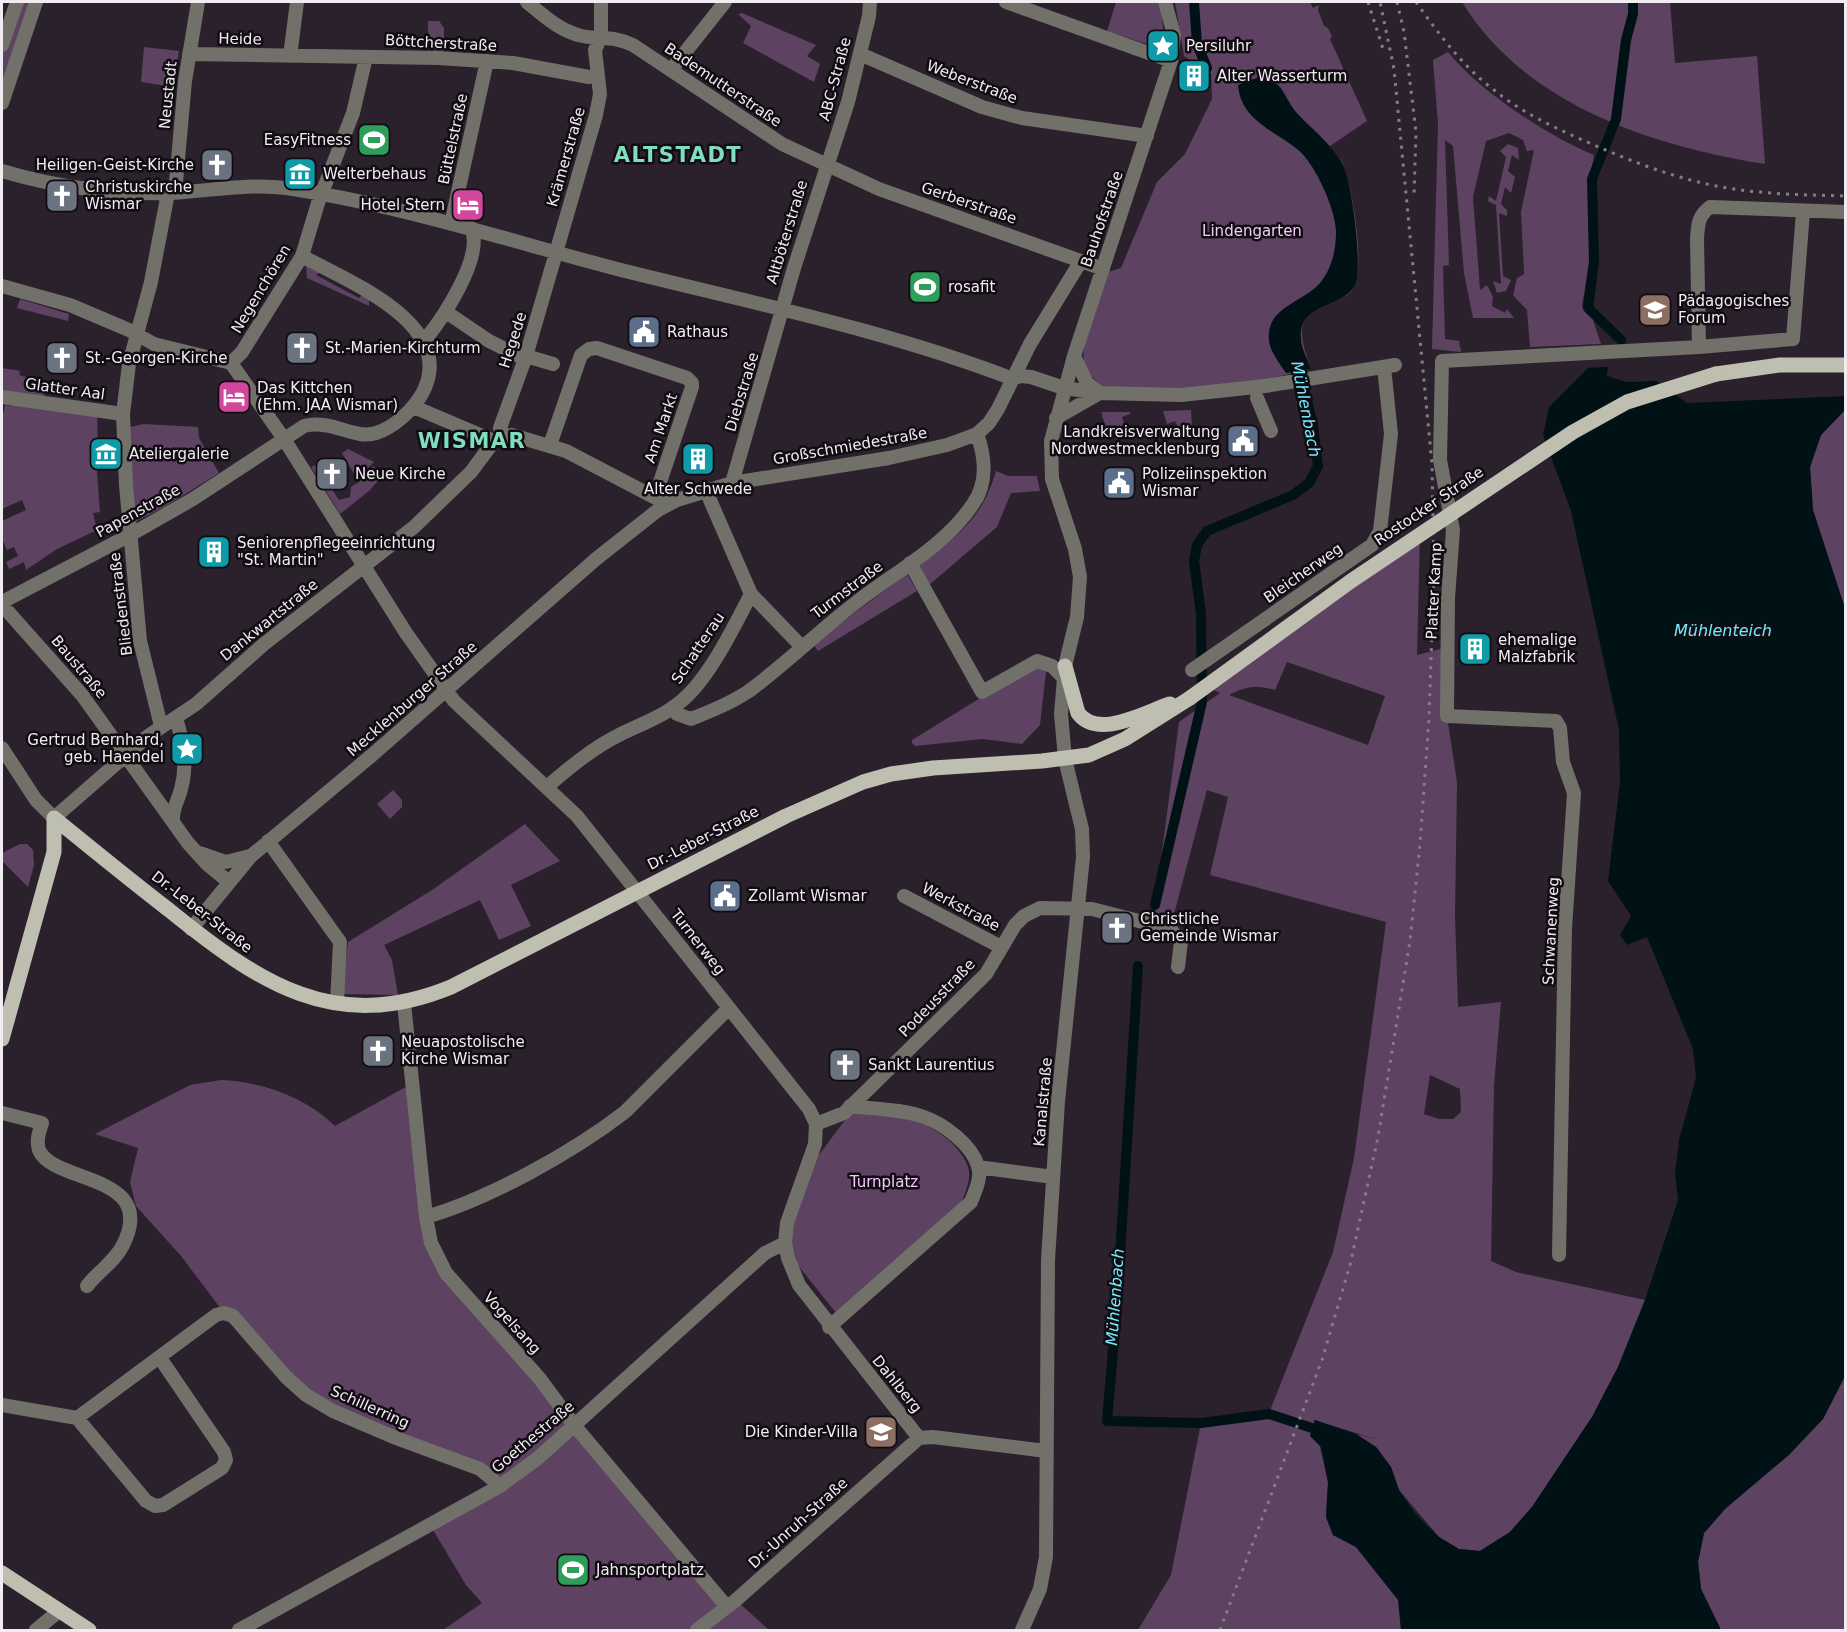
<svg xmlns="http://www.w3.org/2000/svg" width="1847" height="1632" viewBox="0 0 1847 1632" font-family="'DejaVu Sans',sans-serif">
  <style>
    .green { fill: #5d4262; fill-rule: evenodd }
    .water { fill: #001216 }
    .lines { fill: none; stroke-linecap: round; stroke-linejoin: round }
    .canal { stroke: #001216; stroke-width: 10 }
    .minor { stroke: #71716a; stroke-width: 14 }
    .major { stroke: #bebfb0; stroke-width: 15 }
    .rail { stroke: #857d86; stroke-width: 3; stroke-dasharray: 3 6; stroke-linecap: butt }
    .major-bridge { stroke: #bebfb0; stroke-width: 15 }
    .labels { text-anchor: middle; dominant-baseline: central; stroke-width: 5; stroke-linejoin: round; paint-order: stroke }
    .street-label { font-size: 15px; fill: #f1ebf2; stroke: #100c11 }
    .poi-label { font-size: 15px; fill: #f1ebf2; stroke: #100c11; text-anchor: start }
    .park-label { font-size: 15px; fill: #f5c7fd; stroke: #100c11 }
    .water-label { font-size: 16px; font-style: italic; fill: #74eafe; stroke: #100c11 }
    .district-label { font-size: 21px; font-weight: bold; letter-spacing: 1.5px; fill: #80dec0; stroke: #100c11 }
  </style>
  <rect width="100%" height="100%" fill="#2a212c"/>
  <!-- green -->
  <path class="green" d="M20,2H33L2,94V51Z
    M1116,2H1160L1165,43L1159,48L1107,31Z
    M1175,2H1310L1313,8L1319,5L1318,10L1324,26L1328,28L1332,37L1330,39L1367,121L1330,146C1335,153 1343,161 1345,169C1353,194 1367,271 1351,292C1345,298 1334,301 1326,304C1291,316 1302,343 1311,369L1262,380L1179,389H1103C1097,379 1086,375 1084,363C1080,340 1100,295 1108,272L1121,268L1157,182L1185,154L1212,99L1211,74L1184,56Z
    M1462,2H1670L1675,63L1757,56L1765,164C1652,146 1525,105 1462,2Z
    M742,13L816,45L807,56L820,64L814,82L743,43L751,26L738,14Z
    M428,21H439L444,28V51L428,50Z
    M144,47L179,51L173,87L141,82Z
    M1448,52C1478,90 1549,137 1594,155L1589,183V263L1582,306L1592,317L1601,344L1530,347L1527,310L1513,295L1517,278L1524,274L1521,212L1534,150L1527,151L1523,140L1509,133L1486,141L1473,197L1480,290L1487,285L1493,297L1492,306L1505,313L1507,309L1514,318H1473L1464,273L1453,146L1445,140L1449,265L1443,266L1445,339L1459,341L1461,352L1432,349L1438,123L1433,60Z
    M1508,144L1518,148L1519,160L1512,155L1508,171L1515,177L1511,193L1505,187L1501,204L1507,210V216L1499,213L1503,276L1511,280L1506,291L1497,293L1493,281L1501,284L1496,205L1488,201L1489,196L1496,201L1506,157L1500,151Z
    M306,265L323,270L316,275L359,298L365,292L369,296V306L307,278Z
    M20,299L69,314L68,321L17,308Z
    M2,368L20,371L19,375L49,384L43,399L2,393Z
    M12,401L97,414L98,445H95L100,512L93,513L97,530L57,549L26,570L24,562L9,569L6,562L18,556L14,547L7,550L2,539V521L26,510L22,500L2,509V419L5,405L11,406Z
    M1191,410L1192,428H1178L1175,421L1167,424L1163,411Z
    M1845,410V611L1813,510L1810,467L1821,435Z
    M1101,412H1130V414L1122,417L1125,425L1107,431Z
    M143,424L198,427L199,438L219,473L166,506L133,523L127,428Z
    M348,449L374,462L357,479L342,453Z
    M316,465L339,500L350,497L351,487L359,482L373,466L383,475L369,491L340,514L311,467Z
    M996,471L1008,476H1037L1040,491L1011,493L997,527L929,585L918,566C957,536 982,520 996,471Z
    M1420,533L1417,655L1448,647L1447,716L1457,782L1455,916L1458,1007L1501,1002L1494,1086L1491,1261L1516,1272L1645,1300L1618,1367L1592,1417L1532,1507L1510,1532L1480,1551L1459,1549L1439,1537L1399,1490L1391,1467L1376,1447L1356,1434L1375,1439L1314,1420L1328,1482L1326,1517L1333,1535L1356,1547L1399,1600L1401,1630H1138L1171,1575L1201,1423L1269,1413L1333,1252L1354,1158L1386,922L1210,875L1228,797L1207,790L1170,929L1150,923L1155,905L1179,722L1220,693L1206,687ZM1287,662L1385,696L1368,745L1229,695C1246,686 1257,685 1275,690ZM1430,1075L1460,1089L1461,1112L1453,1119H1439L1424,1114Z
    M907,574L917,591L818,651L813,644Z
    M1034,665L1046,672L1040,725L1022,744L983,739L915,746L912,743V740Z
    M393,790L402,800V807L390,819L377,804Z
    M525,824L560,861L511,885L531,926L499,940L480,900L384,945L392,960L398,995L342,994L348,942L432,890Z
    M20,844H27L33,850L34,865L28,887L2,861V853Z
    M221,1080C263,1082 305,1097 335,1126L413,1083L426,1217L446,1273L727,1607L736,1600L769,1630H443L482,1603L466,1585L430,1525L500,1487L480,1469L333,1411L224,1313L181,1256L136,1206L130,1182L138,1148L95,1134L190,1085Z
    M884,1104C912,1118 957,1134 968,1167C972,1179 965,1193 961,1204L837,1314L788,1253L790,1224L812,1164L854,1108Z
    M1845,1376V1630H1721L1701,1589L1698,1562L1704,1533L1725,1509L1823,1419Z"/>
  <!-- water -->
  <path class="water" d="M1262,76C1267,79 1273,81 1278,85C1285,92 1289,104 1296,112C1311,129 1334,145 1344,167C1352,184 1363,269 1355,285C1343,309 1298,301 1301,339C1301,348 1308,360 1311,369L1286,373C1280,364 1270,351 1269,341C1265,305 1307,303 1323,279C1333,265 1336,247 1336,231C1335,208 1315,163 1297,149C1272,129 1241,120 1238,85Z
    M1602,367H1608L1607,376L1627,382L1656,381L1687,403L1845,396V410L1821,435L1810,467L1813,510L1846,611L1845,1376L1823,1419L1789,1455L1725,1509L1704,1533L1698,1562L1701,1589L1721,1630H1401L1398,1600L1356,1547L1333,1535L1326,1517L1328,1482L1321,1447L1310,1436L1315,1420L1356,1434L1376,1447L1391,1467L1399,1490L1415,1513L1439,1537L1459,1549L1480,1551L1510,1532L1532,1507L1592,1417L1618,1367L1645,1300L1678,1200L1675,1174L1679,1140L1696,1078L1693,1049L1647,937L1627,945L1620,935L1631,916L1608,881L1620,782L1619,730L1571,511L1543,435L1549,407L1588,368Z"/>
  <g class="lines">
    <!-- canal -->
    <path class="canal" d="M1194,2L1197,44L1207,68
      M1621,340L1588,308L1594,262L1592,179L1616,119L1626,40L1633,14V2
      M1155,905L1202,702L1201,614L1194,561L1197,545L1207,531L1293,495L1309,483L1318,466L1313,425L1296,357
      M1138,966L1117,1303L1107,1421L1201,1423L1269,1414L1312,1428"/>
    <!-- minor -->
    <path class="minor" d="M527,2C544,16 560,31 582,36C602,40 612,35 633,45L782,144L879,189L1103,269
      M601,2V36
      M1006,2L1171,61
      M2,45L17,2
      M189,54L438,58L513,63L589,77
      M860,54L982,107L1022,118L1147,136
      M290,56L297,2
      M671,70L725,2
      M2,103L36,2
      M2,171C55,187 116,195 172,193C210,191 248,183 286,188C400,205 510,241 621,270C753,303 885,330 1013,379
      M175,193L185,81L198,2
      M451,224L487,61
      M2,286L70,305L129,330L154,344L231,363
      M446,312L489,341L525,359
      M425,340C442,319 485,256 471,228
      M1699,347L1697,239C1698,224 1698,216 1710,207L1846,212
      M526,356L553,364
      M231,363L284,439L406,633L454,701L577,816L809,1109L816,1124L815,1144L787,1223L785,1243L788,1258L799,1285L919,1438L933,1437L1046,1451
      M231,363L242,352L302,256L318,203L353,113L366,57
      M1013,379L1020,376L1031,377L1064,388L1100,393L1181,395L1265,386L1395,365
      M2,397L123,414
      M1257,398L1271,431
      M414,407L494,441
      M1056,418L1100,393L1087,383L1074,356
      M504,436L500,428L526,356L596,115L600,94L595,50L601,36
      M550,445L581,355L589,349L597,348L687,378L692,383V387L660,482V505
      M732,483L794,268L848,102L869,16L870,2
      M710,500L751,594L801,646
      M910,563L982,692L1037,661L1052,666L1064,678
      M2,602L130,535L193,499L304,426C333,419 354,440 376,433C395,427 414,409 423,392C458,324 347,281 302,256
      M2,605L82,695L188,843L207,864L229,882
      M1192,670L1372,545L1380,531L1391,434L1384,367
      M673,707L677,714L691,719C711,711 731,703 749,691C787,663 821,629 858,601C897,571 946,545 973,504C988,483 985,456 977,434
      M161,726L140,641L126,485L123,414L129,364L151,282L168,193
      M2,748L36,800L54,818L148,736L196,704L264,644L414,527L471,472L494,441L512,435L566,451L654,497L675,500
      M548,786C570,767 593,748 619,735C643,723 668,715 687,696C712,672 735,625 751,594
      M173,821C172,809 178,801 181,789C188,764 183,742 176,718
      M268,841L340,942L337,1003
      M200,853L226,862L250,856
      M904,896L1001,947
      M191,929L251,856L371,756L596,559L658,510L677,500L732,483L889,458L947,445L977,434L989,423L998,409L1030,344L1081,261
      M404,1003L426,1217L431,1243L446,1273L540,1379L574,1425L727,1607
      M2,1113L42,1123C39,1132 36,1141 39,1150C53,1184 159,1173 123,1245C114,1263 98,1271 87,1286
      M816,1124L844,1113L986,974L1015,925L1024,916L1040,908L1092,909L1170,929L1181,941L1178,967
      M978,1167L1053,1177
      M426,1217C489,1199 573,1152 625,1112L729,1008
      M1559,1255L1565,929L1574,793L1563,762L1560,728L1556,721L1447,716L1448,598L1453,530L1440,460L1442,361L1699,347L1793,339L1803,212
      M829,1327L971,1202C975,1191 982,1178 978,1166C972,1145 944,1124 924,1117C902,1109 873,1109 850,1106
      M2,1405L77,1418L146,1501L155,1506L163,1505L222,1468L226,1460L224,1452L160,1358
      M77,1418L216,1315L224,1313L233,1316L286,1377L306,1395L333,1411L396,1438L480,1469L500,1486
      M36,1630L59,1611
      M239,1630L500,1486L538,1458L765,1253L785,1243
      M697,1630L736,1600L919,1438
      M1022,1630L1040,1589L1046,1557L1048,1260L1058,1101L1083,857L1082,829L1065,759L1061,714L1065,666L1077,617L1080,577L1075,549L1052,479L1051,441L1074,356L1171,61L1174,35L1165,2"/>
    <!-- major -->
    <path class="major" d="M1716,374L1780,365H1846
      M1065,666L1078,713C1098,740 1145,712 1170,704
      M54,818C92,849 130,880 169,910C258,982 334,1035 451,987L786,816L863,782L891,774L933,768L1042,761L1089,755L1125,739L1190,698
      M2,1039L54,852V818
      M2,1573L89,1630"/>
    <!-- rail -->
    <path class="rail" d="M1368,2L1384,52
      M1397,2L1404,32L1416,132L1414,195
      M1416,2C1439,34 1462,66 1494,90C1521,112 1553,127 1585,141C1641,166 1697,187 1759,192C1788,195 1817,195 1846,196
      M1220,1630L1322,1360L1350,1265L1378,1137L1410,941L1420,844L1429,718L1434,573L1432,464L1394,69L1380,2"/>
    <!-- major-bridge -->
    <path class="major-bridge" d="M1190,698L1351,581L1573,432L1627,402L1716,374"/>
  </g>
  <!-- icons -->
  <defs>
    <symbol id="sight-square" viewBox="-11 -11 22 22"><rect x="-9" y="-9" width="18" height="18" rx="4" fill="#0f9aa8" stroke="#100c11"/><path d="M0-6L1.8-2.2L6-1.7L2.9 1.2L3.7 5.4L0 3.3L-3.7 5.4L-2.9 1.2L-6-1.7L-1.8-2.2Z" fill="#fff"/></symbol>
    <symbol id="building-square" viewBox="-11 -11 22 22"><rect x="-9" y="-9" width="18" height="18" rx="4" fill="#0f9aa8" stroke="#100c11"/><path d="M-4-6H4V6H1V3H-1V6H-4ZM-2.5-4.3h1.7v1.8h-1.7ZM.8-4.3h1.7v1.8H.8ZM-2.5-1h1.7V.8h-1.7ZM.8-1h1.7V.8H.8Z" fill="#fff"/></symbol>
    <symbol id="stadium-square" viewBox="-11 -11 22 22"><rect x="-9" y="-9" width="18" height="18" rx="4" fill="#2e9e5b" stroke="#100c11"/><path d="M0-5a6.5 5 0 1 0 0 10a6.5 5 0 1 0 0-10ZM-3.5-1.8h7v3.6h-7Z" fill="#fff"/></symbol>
    <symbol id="church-square" viewBox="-11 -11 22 22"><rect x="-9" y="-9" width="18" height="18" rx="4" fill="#6b7280" stroke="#100c11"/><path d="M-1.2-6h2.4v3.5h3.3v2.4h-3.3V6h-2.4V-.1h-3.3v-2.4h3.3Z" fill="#fff"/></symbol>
    <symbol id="museum-square" viewBox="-11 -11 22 22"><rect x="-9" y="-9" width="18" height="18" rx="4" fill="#0f9aa8" stroke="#100c11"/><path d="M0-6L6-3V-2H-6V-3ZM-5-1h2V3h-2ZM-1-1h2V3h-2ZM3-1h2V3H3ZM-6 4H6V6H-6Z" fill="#fff"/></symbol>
    <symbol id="hotel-square" viewBox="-11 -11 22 22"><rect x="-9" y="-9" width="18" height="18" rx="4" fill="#d1479c" stroke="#100c11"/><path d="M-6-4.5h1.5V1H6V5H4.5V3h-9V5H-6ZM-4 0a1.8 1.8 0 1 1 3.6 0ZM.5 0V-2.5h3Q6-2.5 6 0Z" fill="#fff"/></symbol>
    <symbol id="university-square" viewBox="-11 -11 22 22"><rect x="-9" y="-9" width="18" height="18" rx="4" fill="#8d6e63" stroke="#100c11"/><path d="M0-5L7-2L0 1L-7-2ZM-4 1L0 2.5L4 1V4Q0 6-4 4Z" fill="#fff"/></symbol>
    <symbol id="civic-square" viewBox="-11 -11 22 22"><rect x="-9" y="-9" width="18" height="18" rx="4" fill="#5c6f8a" stroke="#100c11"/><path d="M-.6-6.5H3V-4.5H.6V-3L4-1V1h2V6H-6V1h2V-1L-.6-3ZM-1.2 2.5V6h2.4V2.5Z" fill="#fff"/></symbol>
    <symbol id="school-square" viewBox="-11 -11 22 22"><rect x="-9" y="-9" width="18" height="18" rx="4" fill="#8d6e63" stroke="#100c11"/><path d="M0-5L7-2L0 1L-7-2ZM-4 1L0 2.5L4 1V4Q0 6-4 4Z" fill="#fff"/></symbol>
  </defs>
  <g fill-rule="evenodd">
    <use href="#sight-square" x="1144" y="27" width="38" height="38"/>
    <use href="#building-square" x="1175" y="57" width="38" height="38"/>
    <use href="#stadium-square" x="355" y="121" width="38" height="38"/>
    <use href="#church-square" x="198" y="146" width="38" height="38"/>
    <use href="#museum-square" x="281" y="155" width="38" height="38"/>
    <use href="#church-square" x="43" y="177" width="38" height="38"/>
    <use href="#hotel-square" x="449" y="186" width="38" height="38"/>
    <use href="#stadium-square" x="906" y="268" width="38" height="38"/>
    <use href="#university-square" x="1636" y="291" width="38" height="38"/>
    <use href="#civic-square" x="625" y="313" width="38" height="38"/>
    <use href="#church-square" x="283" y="329" width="38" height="38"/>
    <use href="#church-square" x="43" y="339" width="38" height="38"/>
    <use href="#hotel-square" x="215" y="378" width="38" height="38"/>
    <use href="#civic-square" x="1224" y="422" width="38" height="38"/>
    <use href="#museum-square" x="87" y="435" width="38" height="38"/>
    <use href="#building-square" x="679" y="440" width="38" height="38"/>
    <use href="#church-square" x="313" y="455" width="38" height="38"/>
    <use href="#civic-square" x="1100" y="464" width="38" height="38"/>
    <use href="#building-square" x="195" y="533" width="38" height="38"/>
    <use href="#building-square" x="1456" y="630" width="38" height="38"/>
    <use href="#sight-square" x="168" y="730" width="38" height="38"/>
    <use href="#civic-square" x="706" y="877" width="38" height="38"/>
    <use href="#church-square" x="1098" y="909" width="38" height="38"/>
    <use href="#church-square" x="359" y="1032" width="38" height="38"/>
    <use href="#church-square" x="826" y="1046" width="38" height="38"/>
    <use href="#school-square" x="862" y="1413" width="38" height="38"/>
    <use href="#stadium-square" x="554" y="1551" width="38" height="38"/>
  </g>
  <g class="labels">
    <!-- street labels -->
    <g class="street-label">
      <text transform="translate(240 39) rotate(1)">Heide</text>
      <text transform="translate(441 43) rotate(3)">Böttcherstraße</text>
      <text transform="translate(835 79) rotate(-75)">ABC-Straße</text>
      <text transform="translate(972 82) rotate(21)">Weberstraße</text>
      <text transform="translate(723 85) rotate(34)">Bademutterstraße</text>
      <text transform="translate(168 95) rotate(-84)">Neustadt</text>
      <text transform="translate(453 139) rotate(-78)">Büttelstraße</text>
      <text transform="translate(566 157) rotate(-74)">Krämerstraße</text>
      <text transform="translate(969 203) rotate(19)">Gerberstraße</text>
      <text transform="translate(1102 219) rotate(-71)">Bauhofstraße</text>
      <text transform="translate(787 232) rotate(-73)">Altböterstraße</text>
      <text transform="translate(261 289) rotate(-59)">Negenchören</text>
      <text transform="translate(513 340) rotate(-72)">Hegede</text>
      <text transform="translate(65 389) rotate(8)">Glatter Aal</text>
      <text transform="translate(742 392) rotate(-73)">Diebstraße</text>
      <text transform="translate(661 428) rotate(-71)">Am Markt</text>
      <text transform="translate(850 446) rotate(-10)">Großschmiedestraße</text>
      <text transform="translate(1429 506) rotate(-34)">Rostocker Straße</text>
      <text transform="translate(138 511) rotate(-29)">Papenstraße</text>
      <text transform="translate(1303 573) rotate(-35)">Bleicherweg</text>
      <text transform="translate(847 590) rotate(-37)">Turmstraße</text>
      <text transform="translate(1434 591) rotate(-87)">Platter Kamp</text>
      <text transform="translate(121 604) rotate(-97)">Bliedenstraße</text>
      <text transform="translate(269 620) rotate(-39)">Dankwartstraße</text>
      <text transform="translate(698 648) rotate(-56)">Schatterau</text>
      <text transform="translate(79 667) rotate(50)">Baustraße</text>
      <text transform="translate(412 699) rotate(-41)">Mecklenburger Straße</text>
      <text transform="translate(703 838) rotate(-27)">Dr.-Leber-Straße</text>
      <text transform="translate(961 907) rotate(28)">Werkstraße</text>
      <text transform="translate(202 912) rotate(38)">Dr.-Leber-Straße</text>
      <text transform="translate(1551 931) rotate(-87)">Schwanenweg</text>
      <text transform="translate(698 942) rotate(52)">Turnerweg</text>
      <text transform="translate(937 998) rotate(-46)">Podeusstraße</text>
      <text transform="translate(1043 1102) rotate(-85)">Kanalstraße</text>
      <text transform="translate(512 1323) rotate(48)">Vogelsang</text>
      <text transform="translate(897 1384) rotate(51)">Dahlberg</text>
      <text transform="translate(370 1407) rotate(24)">Schillerring</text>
      <text transform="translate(533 1437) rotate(-40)">Goethestraße</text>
      <text transform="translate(798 1523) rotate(-42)">Dr.-Unruh-Straße</text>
    </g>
    <!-- poi labels -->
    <g class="poi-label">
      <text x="1186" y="46">Persiluhr</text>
      <text x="1217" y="76">Alter Wasserturm</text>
      <text x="351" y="140" text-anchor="end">EasyFitness</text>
      <text x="194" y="165" text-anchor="end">Heiligen-Geist-Kirche</text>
      <text x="323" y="174">Welterbehaus</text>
      <text x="85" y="187">Christuskirche<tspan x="85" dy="17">Wismar</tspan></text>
      <text x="445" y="205" text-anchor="end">Hotel Stern</text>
      <text x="948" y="287">rosafit</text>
      <text x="1678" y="301">Pädagogisches<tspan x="1678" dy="17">Forum</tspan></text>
      <text x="667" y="332">Rathaus</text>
      <text x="325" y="348">St.-Marien-Kirchturm</text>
      <text x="85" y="358">St.-Georgen-Kirche</text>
      <text x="257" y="388">Das Kittchen<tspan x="257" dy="17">(Ehm. JAA Wismar)</tspan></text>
      <text x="1220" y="432" text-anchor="end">Landkreisverwaltung<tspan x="1220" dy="17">Nordwestmecklenburg</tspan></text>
      <text x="129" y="454">Ateliergalerie</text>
      <text x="355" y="474">Neue Kirche</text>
      <text x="1142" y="474">Polizeiinspektion<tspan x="1142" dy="17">Wismar</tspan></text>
      <text x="698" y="489" text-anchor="middle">Alter Schwede</text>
      <text x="237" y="543">Seniorenpflegeeinrichtung<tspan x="237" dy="17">"St. Martin"</tspan></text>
      <text x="1498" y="640">ehemalige<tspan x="1498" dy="17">Malzfabrik</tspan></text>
      <text x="164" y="740" text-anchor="end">Gertrud Bernhard,<tspan x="164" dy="17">geb. Haendel</tspan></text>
      <text x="748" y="896">Zollamt Wismar</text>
      <text x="1140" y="919">Christliche<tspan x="1140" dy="17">Gemeinde Wismar</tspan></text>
      <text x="401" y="1042">Neuapostolische<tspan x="401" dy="17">Kirche Wismar</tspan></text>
      <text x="868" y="1065">Sankt Laurentius</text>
      <text x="858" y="1432" text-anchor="end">Die Kinder-Villa</text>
      <text x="596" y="1570">Jahnsportplatz</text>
    </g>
    <!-- park labels -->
    <g class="park-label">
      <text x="1252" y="231">Lindengarten</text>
      <text x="884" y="1182">Turnplatz</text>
    </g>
    <!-- water labels -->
    <g class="water-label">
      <text transform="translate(1306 409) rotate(79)">Mühlenbach</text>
      <text x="1723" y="630">Mühlenteich</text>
      <text transform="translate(1115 1297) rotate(-86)">Mühlenbach</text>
    </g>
    <!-- district labels -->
    <g class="district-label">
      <text x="678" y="155">ALTSTADT</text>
      <text x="472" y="441">WISMAR</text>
    </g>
  </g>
  <!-- border -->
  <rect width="1847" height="1632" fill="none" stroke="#f1ebf2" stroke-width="6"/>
</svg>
